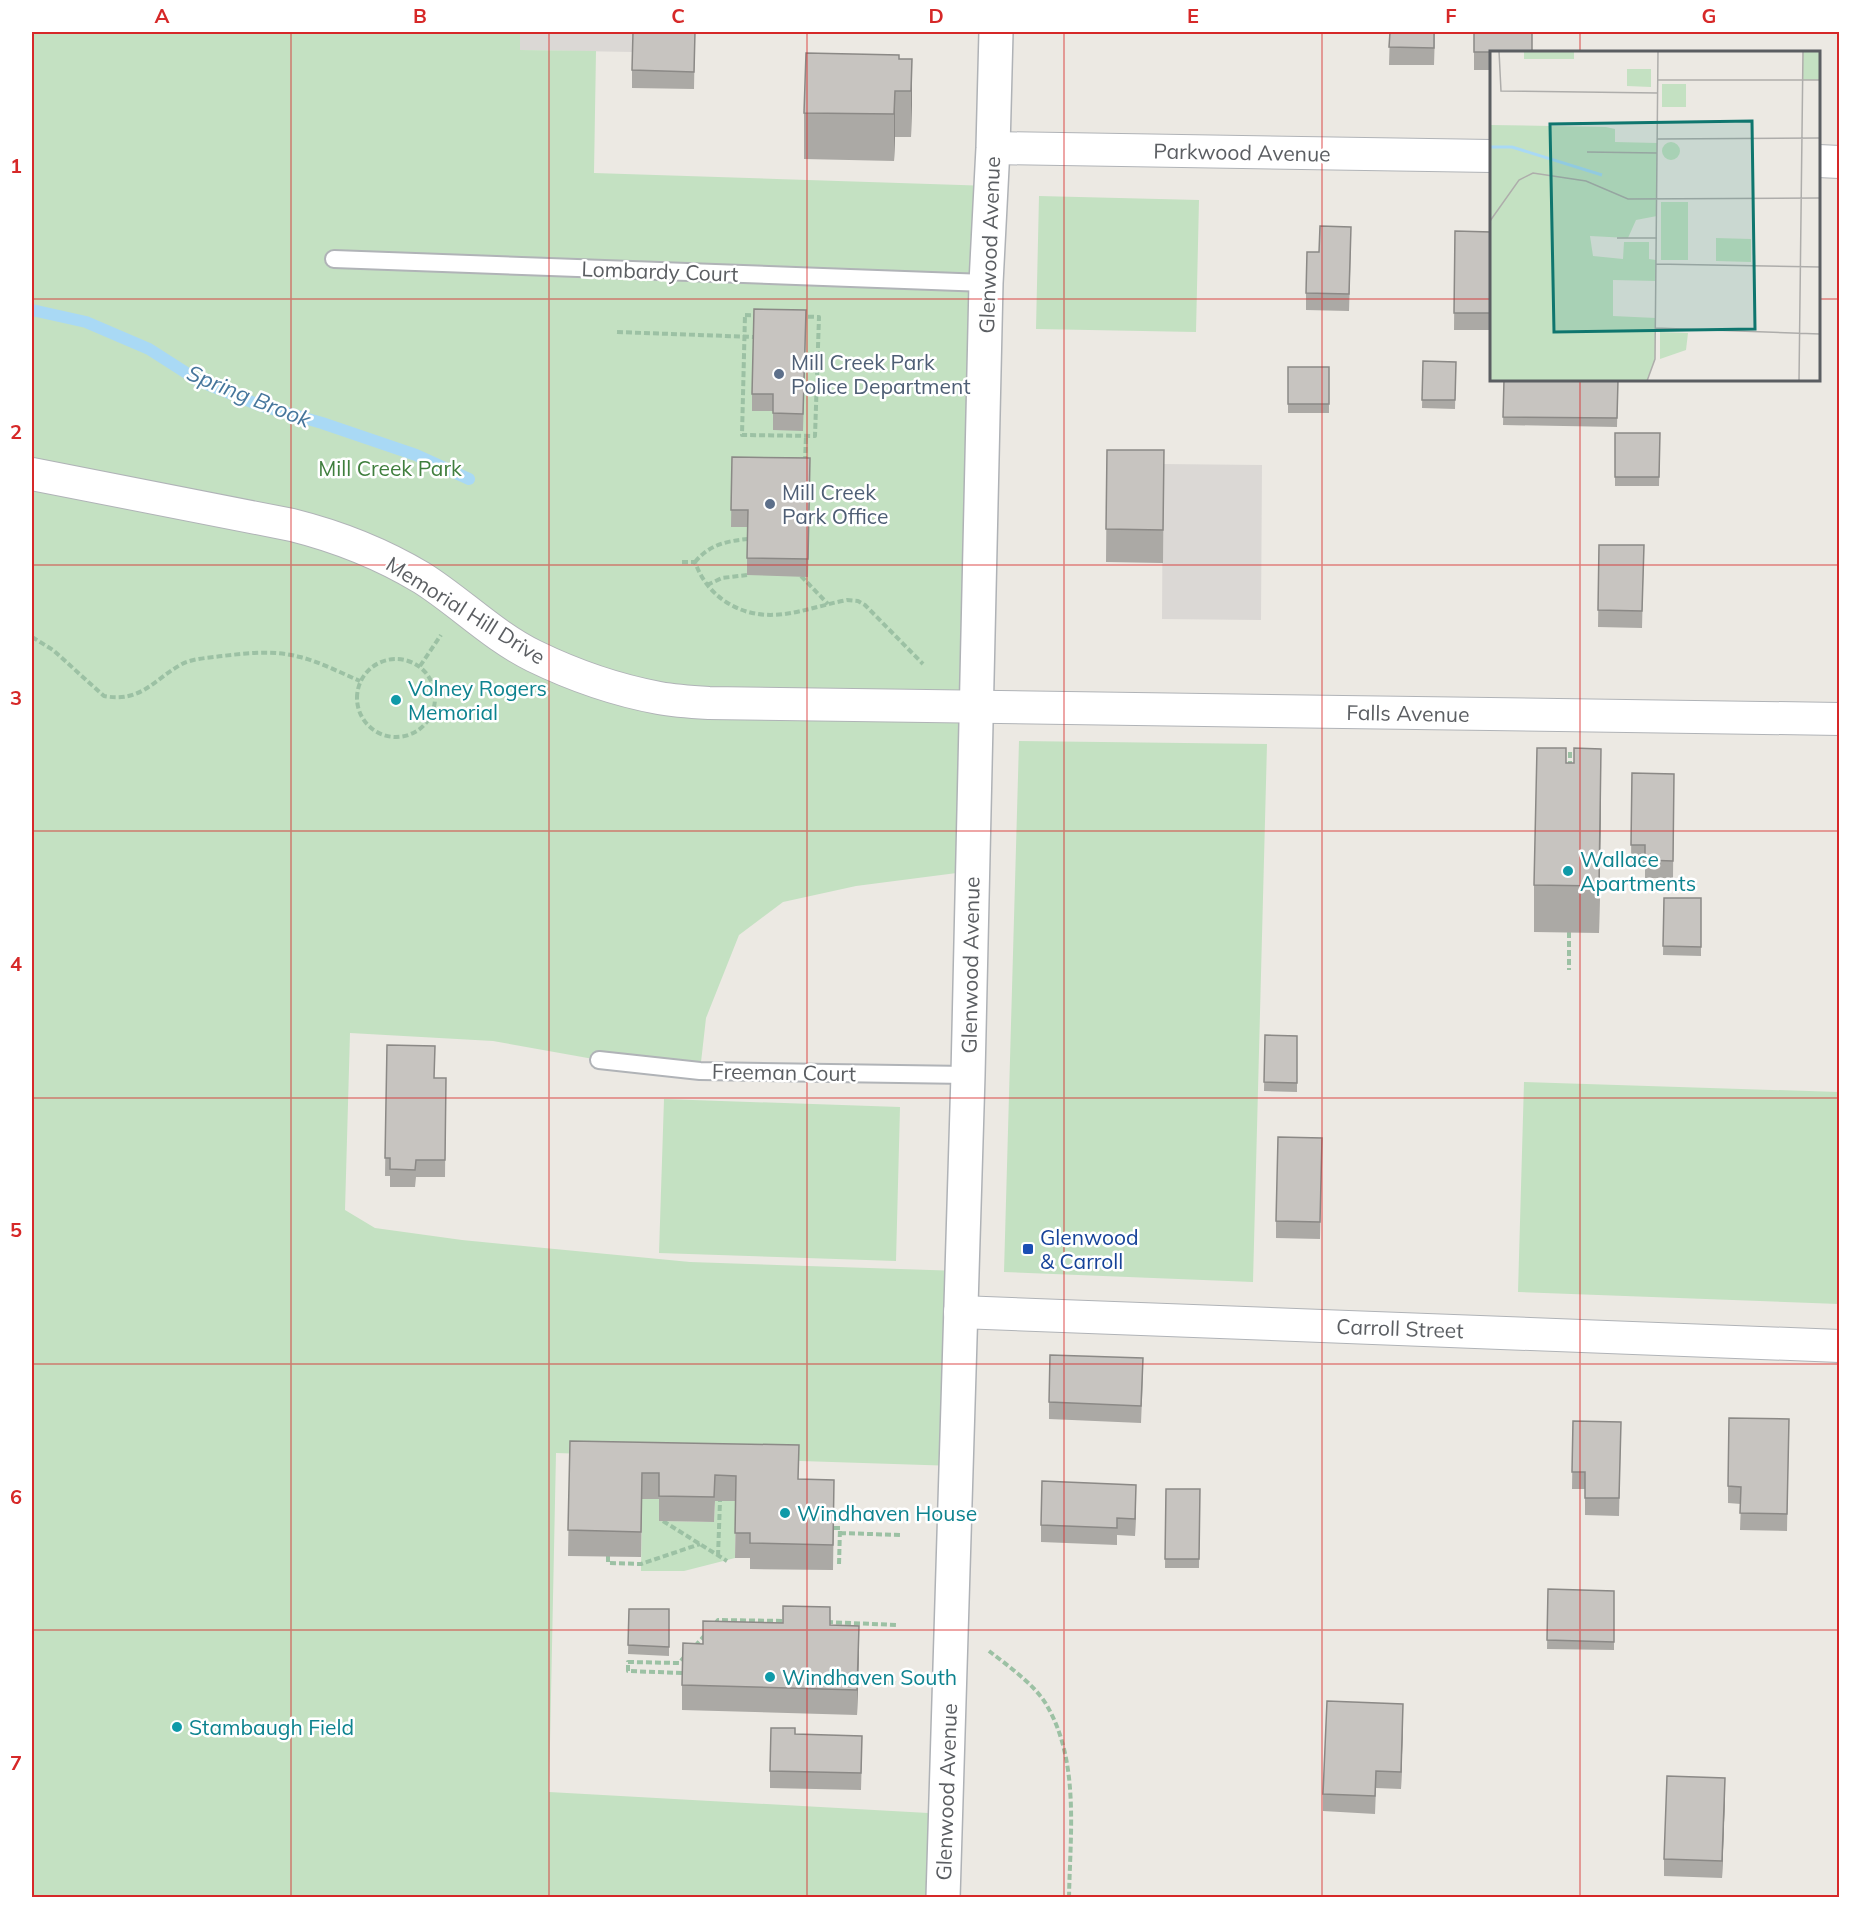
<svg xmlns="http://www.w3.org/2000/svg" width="1871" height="1929" viewBox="0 0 1871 1929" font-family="Mulish,sans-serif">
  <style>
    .industrial { fill: #dbd8d5 }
    .green { fill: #c4e1c2 }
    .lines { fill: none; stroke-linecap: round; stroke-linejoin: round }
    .stream { stroke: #a9d9f5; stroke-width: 12 }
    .service-casing { stroke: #b0b3b7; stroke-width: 20 }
    .minor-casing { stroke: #b0b3b7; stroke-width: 34 }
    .secondary-casing { stroke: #afb2b6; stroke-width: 36 }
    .path { stroke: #9cc1a4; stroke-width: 4; stroke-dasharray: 6 3; stroke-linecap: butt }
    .service { stroke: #fff; stroke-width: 16 }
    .minor { stroke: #fff; stroke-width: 32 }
    .secondary { stroke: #fff; stroke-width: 33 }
    .wall { fill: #aba9a5 }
    .shaded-wall { fill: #8b8986 }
    .building { fill: #c7c4c0; stroke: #8b8986; stroke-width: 1.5 }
    .grid { fill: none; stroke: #d62828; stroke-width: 1.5; stroke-opacity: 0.55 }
    .service-dot { fill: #5c6f8a; stroke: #fff; stroke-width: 2 }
    .culture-dot { fill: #0f9aa8; stroke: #fff; stroke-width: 2 }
    .transit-dot { fill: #1a4fb4; stroke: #fff; stroke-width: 2 }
    .labels { text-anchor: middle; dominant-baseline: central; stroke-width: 5; stroke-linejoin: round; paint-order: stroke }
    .street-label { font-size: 21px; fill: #5b5e62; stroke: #fff }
    .service-label { font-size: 21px; fill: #4e5e75; stroke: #fff; text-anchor: start }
    .park-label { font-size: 21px; fill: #3f7e3d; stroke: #fff }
    .culture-label { font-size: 21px; fill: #0d838f; stroke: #fff; text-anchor: start }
    .transit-label { font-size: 21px; fill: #164399; stroke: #fff; text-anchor: start }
    .water-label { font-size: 22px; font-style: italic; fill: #46769c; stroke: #fff }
    .inset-river { fill: none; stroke: #a9d9f5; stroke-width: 3 }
    .inset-road { fill: none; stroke: #aeadab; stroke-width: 1.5 }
    .view { fill: #0f766e; fill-opacity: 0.15; stroke: #0f766e; stroke-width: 3 }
    .inset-edge { fill: none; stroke: #5b5e62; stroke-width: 3 }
    .neatline { fill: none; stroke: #d62828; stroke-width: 2 }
    .grid-label { font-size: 20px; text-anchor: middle; font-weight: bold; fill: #d62828 }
  </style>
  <rect width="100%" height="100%" fill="#ece9e3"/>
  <!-- industrial -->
  <path class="industrial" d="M520,32H663L633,52L520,50Z
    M1163,464L1262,465L1261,620L1162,619Z"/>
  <!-- green -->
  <path class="green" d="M32,32H520V50L596,51L594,173L991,186L972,871L856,886L783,902L739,935L706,1018L700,1071L599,1060L493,1041L350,1033L345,1210L375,1228L462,1240L690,1262L961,1271L956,1466L556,1453L549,1792L946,1814L943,1897H32Z
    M1039,196L1199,200L1196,332L1036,329Z
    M1019,741L1267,744L1253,1282L1004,1272Z
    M1524,1082L1839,1092V1304L1518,1292Z
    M664,1099L900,1107L896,1261L659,1253Z
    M642,1499H659V1521L714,1522L715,1501H736L735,1558L684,1571H641Z"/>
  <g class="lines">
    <!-- stream -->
    <path class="stream" d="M32,310L86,322L149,349L199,381L259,405L322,423L416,455L469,479"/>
    <defs>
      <path id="service" d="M334,259L986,283
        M599,1060L700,1071L968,1075"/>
      <path id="minor" d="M993,148L1492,156
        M1818,161L1840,162
        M32,474L292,525C336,536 382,554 422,578C460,602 493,636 534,656C573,675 616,690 659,698C675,701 692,702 709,703L1840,719
        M960,1312L1840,1346"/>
      <path id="secondary" d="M943,1898L968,1075L986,283L993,148L996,32"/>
    </defs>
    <!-- service casing -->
    <use href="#service" class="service-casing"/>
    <!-- minor casing -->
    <use href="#minor" class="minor-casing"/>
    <!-- secondary casing -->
    <use href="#secondary" class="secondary-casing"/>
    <!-- path -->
    <path class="path" d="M745,315L819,317L815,436L742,435Z
      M617,332L754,337
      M805,462L806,436
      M682,562H695C701,579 711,592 726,602C767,628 805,608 847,600L858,601L865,605L923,664
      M695,562C709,545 726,541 748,539
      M801,576L828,604
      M707,585L722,578L747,575
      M32,637L53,650L104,696C141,703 153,680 182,664C194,658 209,658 222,656C248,653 274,650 300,657C320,662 341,673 360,681
      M357 698a39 39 0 1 1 78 0a39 39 0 1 1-78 0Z
      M420,666L441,635
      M1570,767V750
      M1569,932V970
      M663,1521L727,1561
      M834,1528H840L839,1565
      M840,1533L900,1535
      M608,1556V1563L641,1564L700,1544
      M718,1556L720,1501
      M827,1622L898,1625
      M715,1624L718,1620L786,1621
      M695,1646L706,1634
      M989,1651C1007,1665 1034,1684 1046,1704C1080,1761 1070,1834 1069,1898
      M682,1673L628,1671V1662L679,1663L685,1656
      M858,1681L896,1683"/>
    <!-- service -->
    <use href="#service" class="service"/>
    <!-- minor -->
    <use href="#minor" class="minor"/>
    <!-- secondary -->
    <use href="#secondary" class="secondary"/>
  </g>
  <!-- wall -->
  <path class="wall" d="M695,32L694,89L632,88V70Z
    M1390,32H1435L1434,65H1389Z
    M1474,32L1491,52V70H1474Z
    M899,59H912L911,137H895L894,161L804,159V113Z
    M1455,231L1491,232L1490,330H1454Z
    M1351,244L1349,311L1306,310V293L1319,252Z
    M806,327L803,431L773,430V411H752V394Z
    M1423,361L1456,362L1455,409L1422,408Z
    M1288,367H1329V413H1288Z
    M1504,380H1618L1617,427L1503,425Z
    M1615,433H1660L1659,486H1615Z
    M1107,450H1164L1163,563L1106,562Z
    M732,457L810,475L808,577L747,575V527H731Z
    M1599,545H1644L1642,628L1598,627Z
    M1566,763H1574L1601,795L1599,933L1534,932V885Z
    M1632,773L1674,774L1673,878H1645V863L1631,862Z
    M1664,898H1701V956L1663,955Z
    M1265,1035L1297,1036V1092L1264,1091Z
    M387,1045L434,1078H446L445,1177H416L415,1187H390V1176H385Z
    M1322,1138L1320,1239L1276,1238V1221Z
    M1143,1375L1141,1423L1049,1419V1402Z
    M1789,1419L1787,1531L1740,1530L1741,1504L1728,1503V1486Z
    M1573,1421L1621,1422L1619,1516L1585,1515V1489H1572Z
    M570,1441L799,1479L834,1505L833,1570L750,1569V1558H735L736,1501H715L714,1522L659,1521V1499H642L641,1557L568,1556Z
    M1166,1489H1200L1199,1568H1165Z
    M1136,1502L1135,1536L1117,1535V1545L1041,1542V1525Z
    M1548,1589L1614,1591V1650L1547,1649Z
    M629,1609H669V1656L628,1654Z
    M830,1625L859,1651L857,1715L682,1710V1685L703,1644Z
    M1403,1721L1401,1789L1376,1788L1375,1814L1323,1811V1794Z
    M795,1734L862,1754L861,1790L770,1788V1771Z
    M1725,1795L1722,1878L1664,1876V1859Z"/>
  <!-- shaded-wall -->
  <path class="shaded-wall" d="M912,59V105L911,137V91Z
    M895,91V137L894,161V114Z
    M1601,749V795L1599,933V886Z
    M1136,1485V1502L1135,1536V1519Z
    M859,1626V1651L857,1715V1690Z
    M1403,1704V1721L1401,1789V1772Z
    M1725,1778V1795L1722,1878V1861Z"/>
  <!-- building -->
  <path class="building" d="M633,32H695L694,72L632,70Z
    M1390,32H1434V48L1389,47Z
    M1474,32H1532V52H1474Z
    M806,53L899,55V59H912L911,91H895L894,114L804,113Z
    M1320,226L1351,227L1349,294L1306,293L1307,252H1319Z
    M1455,231L1491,232L1490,313H1454Z
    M754,309L806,310L803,414L773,413V394H752Z
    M1423,361L1456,362L1455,400H1422Z
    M1288,367H1329V404H1288Z
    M1504,380H1618L1617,418L1503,417Z
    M1615,433H1660L1659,477H1615Z
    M1107,450H1164L1163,530L1106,529Z
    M732,457L810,458L808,559L747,558L748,510H731Z
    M1599,545H1644L1642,611L1598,610Z
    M1537,748H1566V763H1574V748L1601,749L1599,886L1534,885Z
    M1632,773L1674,774L1673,861L1645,860V845H1631Z
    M1664,898H1701V947L1663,946Z
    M1265,1035L1297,1036V1083L1264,1082Z
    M387,1045L435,1046L434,1078H446L445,1160H416L415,1170L390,1169V1158H385Z
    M1278,1137L1322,1138L1320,1222L1276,1221Z
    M1050,1355L1143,1358L1141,1406L1049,1402Z
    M1729,1418L1789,1419L1787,1514L1740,1513L1741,1487L1728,1486Z
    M1573,1421L1621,1422L1619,1498H1585V1472H1572Z
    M570,1441L799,1445L798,1479L834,1480L833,1545L750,1543V1533H735L736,1476L715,1475L714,1497L659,1496V1473H642L641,1532L568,1530Z
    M1042,1481L1136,1485L1135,1519L1117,1518V1528L1041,1525Z
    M1166,1489H1200L1199,1559H1165Z
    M1548,1589L1614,1591V1642L1547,1640Z
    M783,1606L830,1607V1625L859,1626L857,1690L682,1685L683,1643L703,1644V1621L783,1623Z
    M629,1609H669V1647L628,1645Z
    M1327,1701L1403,1704L1401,1772L1376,1771L1375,1796L1323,1794Z
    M771,1728H795V1734L862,1736L861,1773L770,1771Z
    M1667,1776L1725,1778L1722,1861L1664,1859Z"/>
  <!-- grid -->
  <path class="grid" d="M291,32V1898M549,32V1898M807,32V1898M1064,32V1898M1322,32V1898M1580,32V52M32,299H1492M1818,299H1840M1580,380V1898M32,565H1840M32,831H1840M32,1098H1840M32,1364H1840M32,1630H1840"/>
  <!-- markers -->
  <g class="service-dot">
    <circle cx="779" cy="374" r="6"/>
    <circle cx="770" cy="504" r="6"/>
  </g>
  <g class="culture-dot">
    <circle cx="396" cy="700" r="6"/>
    <circle cx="1568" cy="871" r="6"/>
    <circle cx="785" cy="1513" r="6"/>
    <circle cx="770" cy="1677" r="6"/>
    <circle cx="177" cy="1727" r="6"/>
  </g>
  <rect class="transit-dot" x="1022" y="1243" width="12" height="12" rx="3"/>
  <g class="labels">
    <!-- street labels -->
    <g class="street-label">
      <text transform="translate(1242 152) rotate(1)">Parkwood Avenue</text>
      <text transform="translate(989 245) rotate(-88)">Glenwood Avenue</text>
      <text transform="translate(660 271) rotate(2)">Lombardy Court</text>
      <text transform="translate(466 610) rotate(32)">Memorial Hill Drive</text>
      <text transform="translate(1408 713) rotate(1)">Falls Avenue</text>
      <text transform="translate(970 965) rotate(-89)">Glenwood Avenue</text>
      <text transform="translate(784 1072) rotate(1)">Freeman Court</text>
      <text transform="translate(1400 1328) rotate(2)">Carroll Street</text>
      <text transform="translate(946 1792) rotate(-88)">Glenwood Avenue</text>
    </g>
    <!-- service labels -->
    <g class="service-label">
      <text x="791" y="362">Mill Creek Park<tspan x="791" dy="24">Police Department</tspan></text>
      <text x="782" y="492">Mill Creek<tspan x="782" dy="24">Park Office</tspan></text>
    </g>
    <!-- park labels -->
    <g class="park-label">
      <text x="390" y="468">Mill Creek Park</text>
    </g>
    <!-- culture labels -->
    <g class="culture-label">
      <text x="408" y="688">Volney Rogers<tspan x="408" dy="24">Memorial</tspan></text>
      <text x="1580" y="859">Wallace<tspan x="1580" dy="24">Apartments</tspan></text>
      <text x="797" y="1513">Windhaven House</text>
      <text x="782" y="1677">Windhaven South</text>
      <text x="189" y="1727">Stambaugh Field</text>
    </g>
    <!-- transit labels -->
    <g class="transit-label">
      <text x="1040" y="1237">Glenwood<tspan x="1040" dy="24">&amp; Carroll</tspan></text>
    </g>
    <!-- water labels -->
    <g class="water-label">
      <text transform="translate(249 396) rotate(22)">Spring Brook</text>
    </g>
  </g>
  <!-- overview -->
  <g transform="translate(1490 51)">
    <rect width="330" height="330" fill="#ece9e3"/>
    <path d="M34,0H84V8H34ZM313,0H330V29H313ZM137,18H161V36L137,35ZM172,33H196V56H172ZM0,74L116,76L125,78V91L167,92V165L146,169L138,187L100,185L103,205L133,208L134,191H159V208L166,209V230L123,229V265L166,267L165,308L157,330H0ZM172 100a9 9 0 1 1 18 0a9 9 0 1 1-18 0ZM171,151H198V209H171ZM226,187L261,188V211L226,210ZM170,281L198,282L196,299L170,308Z" fill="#c4e1c2"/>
    <path class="inset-river" d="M0,96H22L112,124"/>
    <path class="inset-road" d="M9,0L11,40L168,42M168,29H330M167,88L330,87M97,101L167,102M0,170L29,129L43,122L96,130L138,148L330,147M127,187H167M166,213L330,216M165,277L330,283M157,330L165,308L168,0M309,330L313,0"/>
    <path class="view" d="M262,70L265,278L64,281L60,73Z"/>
    <rect width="330" height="330" class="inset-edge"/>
  </g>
  <!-- border -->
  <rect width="1871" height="1929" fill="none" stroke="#ffffff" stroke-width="66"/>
  <rect x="33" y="33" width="1805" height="1863" class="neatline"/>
  <g class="grid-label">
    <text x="162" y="23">A</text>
    <text x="420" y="23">B</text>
    <text x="678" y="23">C</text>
    <text x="936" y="23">D</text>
    <text x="1193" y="23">E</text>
    <text x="1451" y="23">F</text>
    <text x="1709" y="23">G</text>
    <text x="16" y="173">1</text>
    <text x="16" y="439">2</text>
    <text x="16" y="705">3</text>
    <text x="16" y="971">4</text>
    <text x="16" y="1237">5</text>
    <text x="16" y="1504">6</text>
    <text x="16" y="1770">7</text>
  </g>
</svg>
